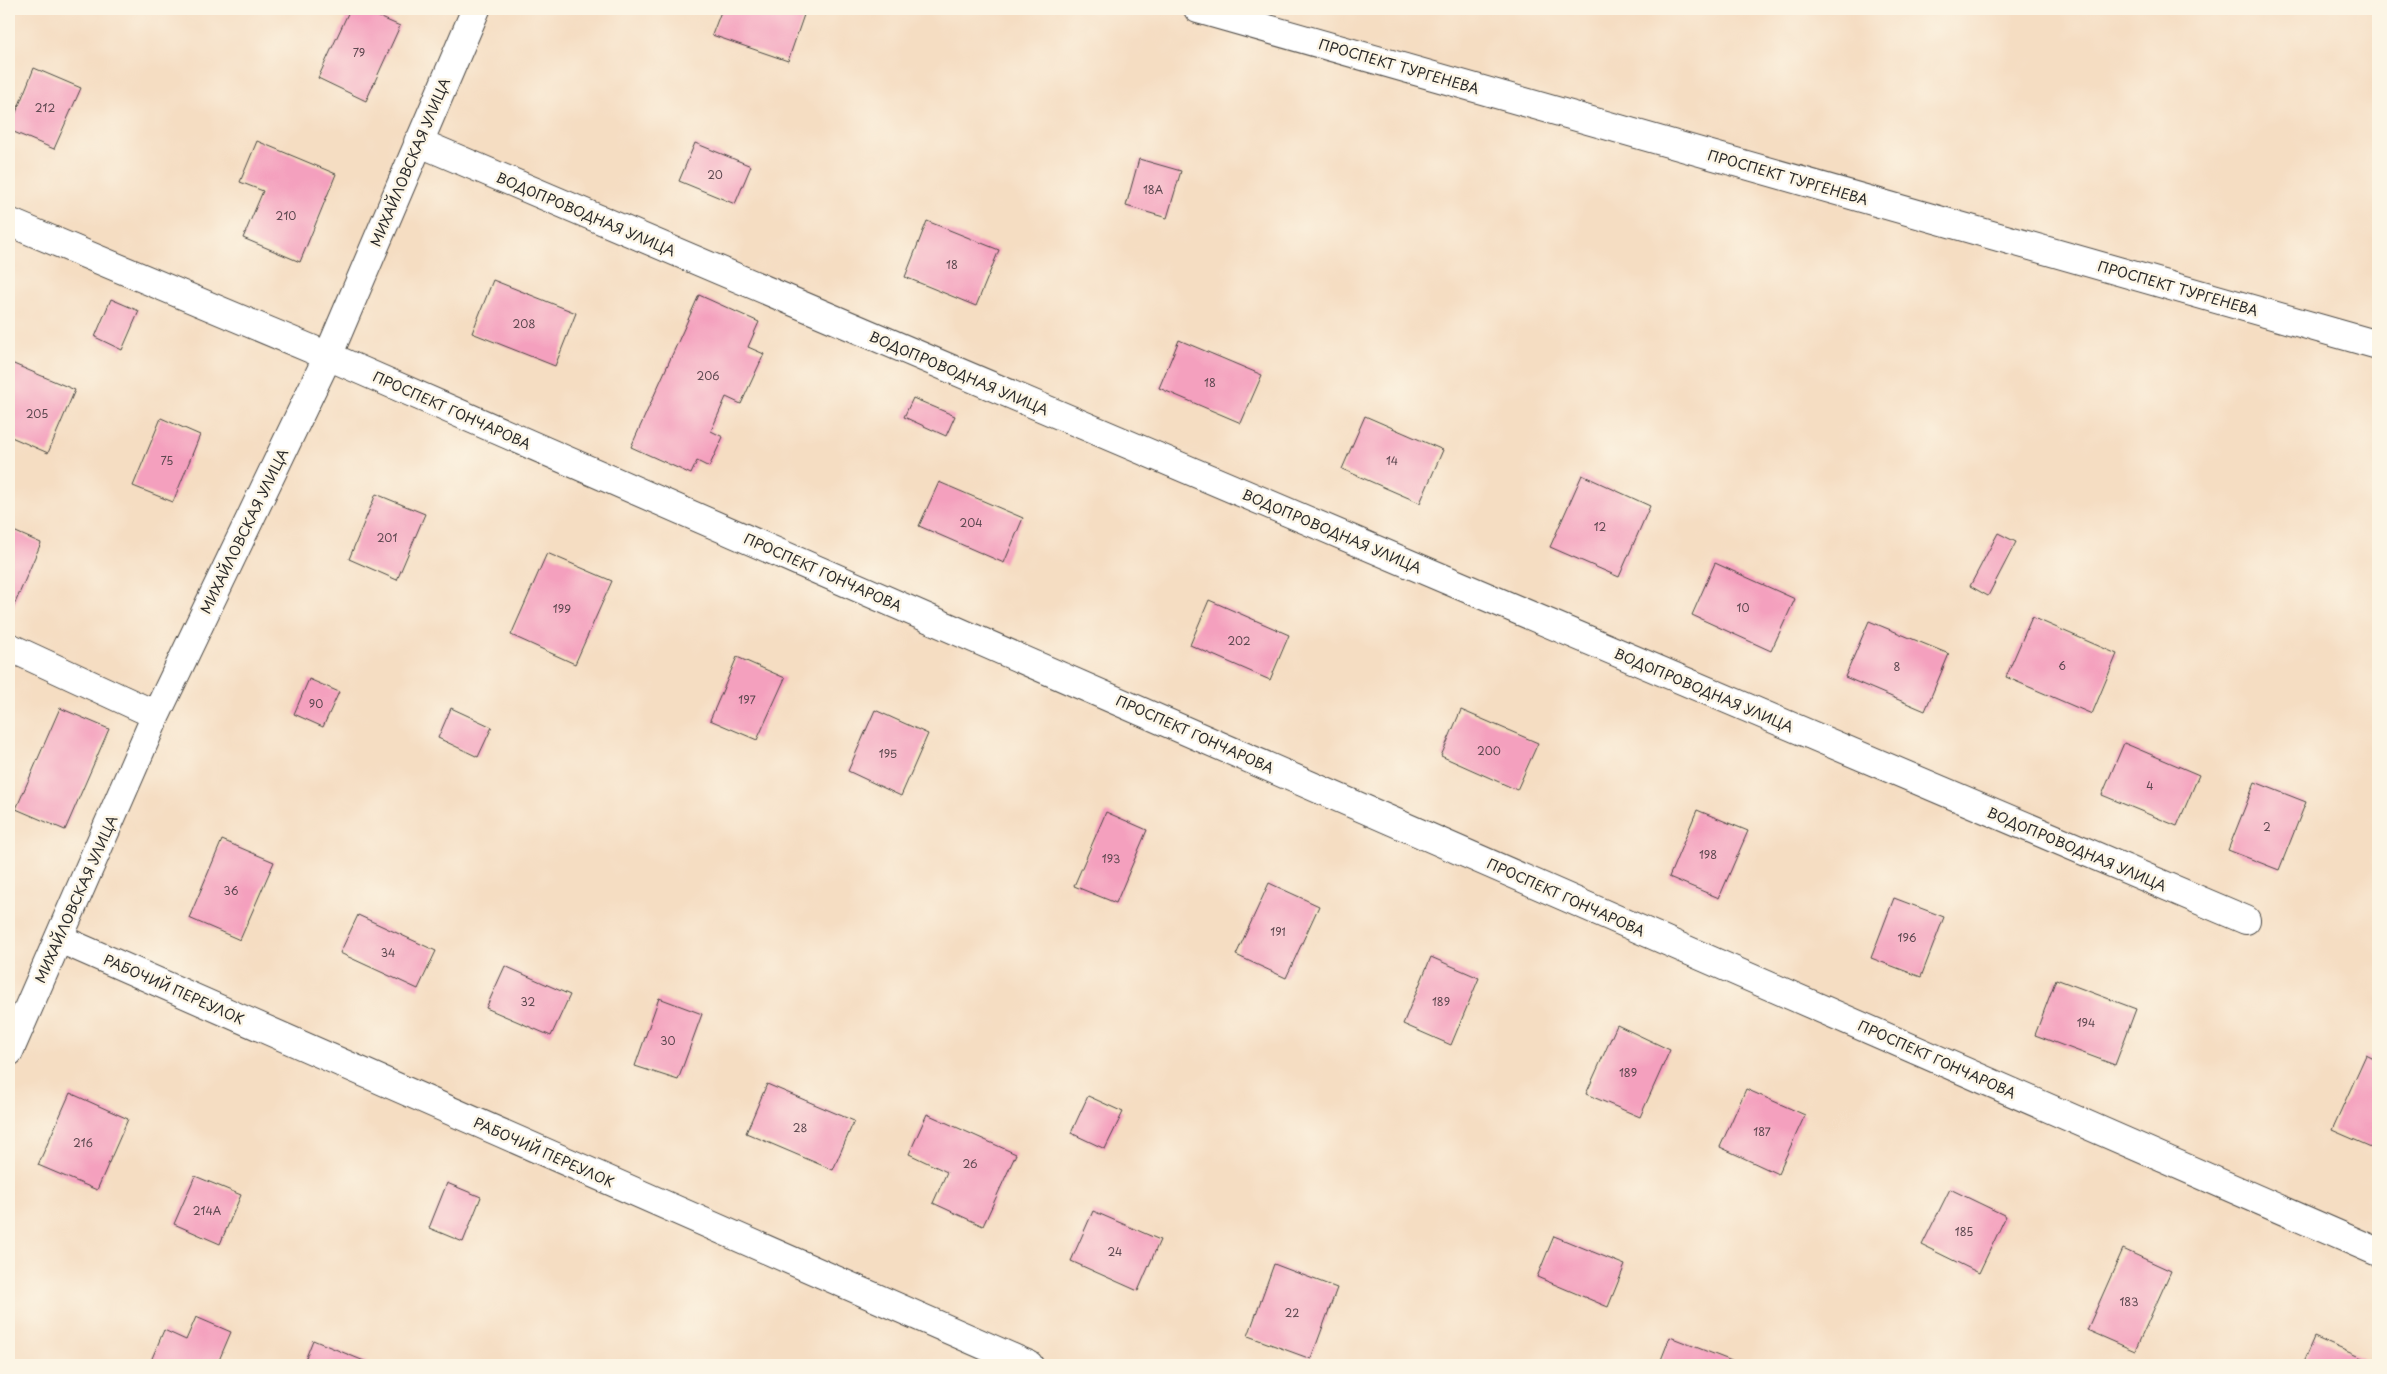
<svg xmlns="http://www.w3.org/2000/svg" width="2387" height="1374" viewBox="0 0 2387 1374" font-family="'Playpen Sans',sans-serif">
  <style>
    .building { fill: #f4a0be }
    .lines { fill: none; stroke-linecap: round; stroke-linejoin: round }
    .minor-casing { stroke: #494642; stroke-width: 30 }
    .minor { stroke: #fff; stroke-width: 28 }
    .labels { text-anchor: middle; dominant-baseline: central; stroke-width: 5; stroke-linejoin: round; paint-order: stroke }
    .number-label { font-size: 11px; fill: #5d4850 }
    .street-label { font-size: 14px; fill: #2b2b2b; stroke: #fcf5e5 }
  </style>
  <rect width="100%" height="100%" fill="#fcf5e5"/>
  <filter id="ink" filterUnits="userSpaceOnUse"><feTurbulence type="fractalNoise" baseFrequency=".02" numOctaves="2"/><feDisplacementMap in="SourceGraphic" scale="10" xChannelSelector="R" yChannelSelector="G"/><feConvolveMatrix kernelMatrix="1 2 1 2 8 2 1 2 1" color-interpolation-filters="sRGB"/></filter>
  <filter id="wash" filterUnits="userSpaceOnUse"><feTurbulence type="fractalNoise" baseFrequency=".0096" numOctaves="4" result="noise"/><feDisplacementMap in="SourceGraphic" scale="20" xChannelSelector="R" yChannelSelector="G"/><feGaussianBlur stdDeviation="1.12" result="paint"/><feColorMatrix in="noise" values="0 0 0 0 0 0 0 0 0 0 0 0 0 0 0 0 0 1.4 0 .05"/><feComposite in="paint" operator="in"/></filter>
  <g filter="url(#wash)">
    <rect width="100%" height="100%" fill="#f5ddc2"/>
    <g id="blocks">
      <!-- building -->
      <path class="building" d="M350,9H361L400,26L366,101L318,78Z
        M722,9H806L788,61L712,35Z
        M34,68L81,88L54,149L9,130Z
        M257,141L336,174L300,262L243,238L263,191L240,182Z
        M695,143L751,166L735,204L679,181Z
        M1139,159L1181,171L1167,218L1126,206Z
        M927,221L999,250L976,306L905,277Z
        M493,280L576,313L555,366L472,333Z
        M699,295L759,322L748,347L764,354L741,404L726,397L711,431L723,437L709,467L697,461L691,474L631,447Z
        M111,299L139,311L122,350L95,337Z
        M1179,340L1262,375L1241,423L1159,388Z
        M9,362L75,390L48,453L9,436Z
        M913,398L955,416L946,436L904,417Z
        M1365,416L1443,450L1420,503L1342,469Z
        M161,418L200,435L173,502L133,486Z
        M1582,475L1650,506L1619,577L1550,547Z
        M939,482L1023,518L1004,563L919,526Z
        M376,494L425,514L397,580L349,559Z
        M9,529L41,543L13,608L9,606Z
        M1998,533L2016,542L1988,596L1970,586Z
        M547,553L612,581L575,664L511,635Z
        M1715,563L1795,599L1771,651L1692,615Z
        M1209,600L1289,635L1270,680L1190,645Z
        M2032,617L2117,654L2092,714L2006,677Z
        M1869,621L1949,654L1925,711L1845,677Z
        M737,657L785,678L757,740L710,720Z
        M309,679L339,692L323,727L294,714Z
        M60,708L109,729L65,830L16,809Z
        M451,708L492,727L478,757L438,738Z
        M875,710L928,734L901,796L848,771Z
        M1461,710L1538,743L1517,790L1441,756Z
        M2124,743L2199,775L2177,826L2102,795Z
        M2255,782L2306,802L2279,870L2228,850Z
        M1697,810L1748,831L1719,898L1669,877Z
        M1106,812L1147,830L1116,903L1074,886Z
        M222,840L274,862L240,940L189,918Z
        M1269,883L1319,906L1286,978L1236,955Z
        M1894,898L1944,917L1921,977L1871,958Z
        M358,915L436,951L418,989L340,953Z
        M1431,957L1479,978L1451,1045L1403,1024Z
        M505,966L570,995L551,1036L486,1008Z
        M2056,979L2136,1009L2115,1065L2035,1035Z
        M659,998L702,1014L678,1080L635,1066Z
        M1617,1025L1670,1050L1640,1117L1586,1094Z
        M2366,1055L2378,1061V1150L2332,1130Z
        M767,1084L854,1121L833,1170L746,1133Z
        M1746,1089L1805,1115L1778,1174L1720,1147Z
        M70,1093L128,1119L97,1190L38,1165Z
        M1088,1096L1123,1112L1105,1149L1071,1133Z
        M927,1114L1016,1154L983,1226L933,1203L947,1172L909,1154Z
        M195,1176L241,1195L220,1244L174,1224Z
        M447,1183L481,1197L463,1242L429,1228Z
        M1950,1189L2006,1216L1979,1273L1922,1245Z
        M1093,1211L1160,1240L1138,1291L1071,1261Z
        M1554,1236L1625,1265L1608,1307L1537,1277Z
        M2123,1249L2171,1271L2135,1351L2087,1330Z
        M1274,1264L1337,1288L1311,1359L1248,1336Z
        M196,1317L231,1332L217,1365H155L150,1363L164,1330L186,1340Z
        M1670,1337L1742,1365H1659Z
        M2314,1337L2364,1359L2362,1365H2302Z
        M313,1340L369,1363V1365H303Z"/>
    </g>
  </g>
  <g filter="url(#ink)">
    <use href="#blocks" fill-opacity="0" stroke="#494642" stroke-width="1"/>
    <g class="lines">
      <defs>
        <path id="minor" d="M1198,9L2378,345
          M418,142L2246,920
          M9,222L328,356L2378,1252
          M9,647L156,715
          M60,939L1029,1365
          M9,1052L156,715L328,356L476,9"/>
      </defs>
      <!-- minor casing -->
      <use href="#minor" class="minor-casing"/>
      <!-- minor -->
      <use href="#minor" class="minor"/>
    </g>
  </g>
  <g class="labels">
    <!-- number labels -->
    <g class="number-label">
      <text x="359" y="52">79</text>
      <text x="45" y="107">212</text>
      <text x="715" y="174">20</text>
      <text x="1153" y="189">18А</text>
      <text x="286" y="215">210</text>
      <text x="952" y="264">18</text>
      <text x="524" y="323">208</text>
      <text x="708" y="375">206</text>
      <text x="1210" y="382">18</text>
      <text x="37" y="413">205</text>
      <text x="167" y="460">75</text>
      <text x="1392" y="460">14</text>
      <text x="971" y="522">204</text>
      <text x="1600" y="526">12</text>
      <text x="387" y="537">201</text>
      <text x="1743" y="607">10</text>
      <text x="562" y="608">199</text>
      <text x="1239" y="640">202</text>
      <text x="2062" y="665">6</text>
      <text x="1897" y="666">8</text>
      <text x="747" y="699">197</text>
      <text x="316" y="703">90</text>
      <text x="1489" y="750">200</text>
      <text x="888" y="753">195</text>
      <text x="2150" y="785">4</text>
      <text x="2267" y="826">2</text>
      <text x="1708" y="854">198</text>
      <text x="1111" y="858">193</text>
      <text x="231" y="890">36</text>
      <text x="1278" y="931">191</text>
      <text x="1907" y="937">196</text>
      <text x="388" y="952">34</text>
      <text x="528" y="1001">32</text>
      <text x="1441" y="1001">189</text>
      <text x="2086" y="1022">194</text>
      <text x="668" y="1040">30</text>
      <text x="1628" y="1072">189</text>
      <text x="800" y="1127">28</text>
      <text x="1762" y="1131">187</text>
      <text x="83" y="1142">216</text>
      <text x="970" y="1163">26</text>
      <text x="207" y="1210">214А</text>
      <text x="1964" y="1231">185</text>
      <text x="1115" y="1251">24</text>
      <text x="2129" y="1301">183</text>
      <text x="1292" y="1312">22</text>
    </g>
    <!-- street labels -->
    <g class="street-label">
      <text transform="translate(1399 66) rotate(16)">ПРОСПЕКТ ТУРГЕНЕВА</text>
      <text transform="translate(410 162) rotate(-67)">МИХАЙЛОВСКАЯ УЛИЦА</text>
      <text transform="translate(1788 177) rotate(16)">ПРОСПЕКТ ТУРГЕНЕВА</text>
      <text transform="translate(586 214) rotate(23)">ВОДОПРОВОДНАЯ УЛИЦА</text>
      <text transform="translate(2178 288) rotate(16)">ПРОСПЕКТ ТУРГЕНЕВА</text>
      <text transform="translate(959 373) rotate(23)">ВОДОПРОВОДНАЯ УЛИЦА</text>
      <text transform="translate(452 410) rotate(24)">ПРОСПЕКТ ГОНЧАРОВА</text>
      <text transform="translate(244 531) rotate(-64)">МИХАЙЛОВСКАЯ УЛИЦА</text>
      <text transform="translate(1332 531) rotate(23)">ВОДОПРОВОДНАЯ УЛИЦА</text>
      <text transform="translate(823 572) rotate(24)">ПРОСПЕКТ ГОНЧАРОВА</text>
      <text transform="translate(1704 690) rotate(23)">ВОДОПРОВОДНАЯ УЛИЦА</text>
      <text transform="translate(1195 734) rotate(24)">ПРОСПЕКТ ГОНЧАРОВА</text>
      <text transform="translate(2077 849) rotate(23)">ВОДОПРОВОДНАЯ УЛИЦА</text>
      <text transform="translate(1566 897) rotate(24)">ПРОСПЕКТ ГОНЧАРОВА</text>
      <text transform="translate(76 899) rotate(-66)">МИХАЙЛОВСКАЯ УЛИЦА</text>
      <text transform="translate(174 989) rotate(24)">РАБОЧИЙ ПЕРЕУЛОК</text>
      <text transform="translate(1937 1059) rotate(24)">ПРОСПЕКТ ГОНЧАРОВА</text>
      <text transform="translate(544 1152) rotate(24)">РАБОЧИЙ ПЕРЕУЛОК</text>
    </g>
  </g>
  <!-- margin -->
  <rect width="2387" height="1374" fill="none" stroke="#fcf5e5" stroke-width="30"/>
</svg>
